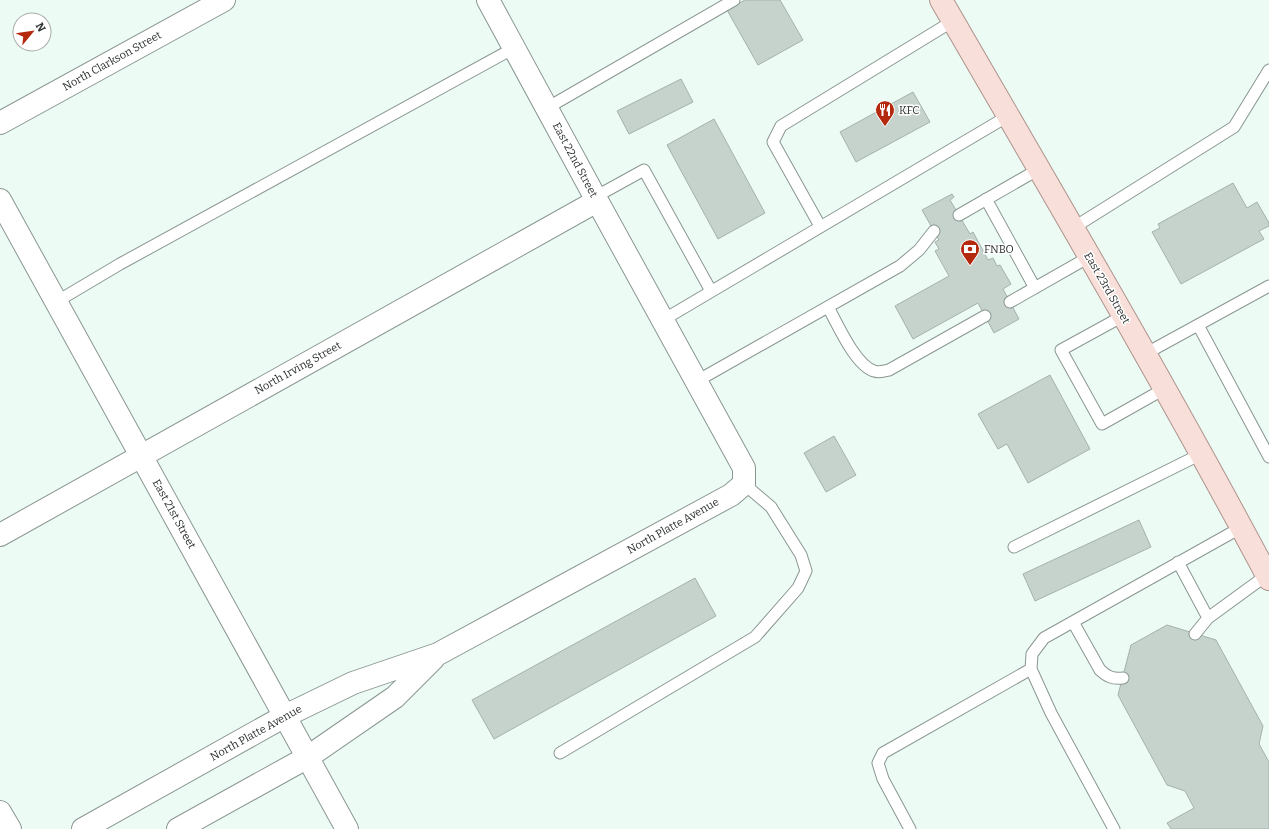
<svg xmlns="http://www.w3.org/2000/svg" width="1269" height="829" viewBox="0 0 1269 829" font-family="Bitter,serif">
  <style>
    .building { fill: #c6d3cd; stroke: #a5b2ac }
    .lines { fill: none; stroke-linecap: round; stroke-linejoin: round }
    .service-casing { stroke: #8a9691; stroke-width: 13 }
    .minor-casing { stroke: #8a9691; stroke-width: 24 }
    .tertiary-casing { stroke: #8a9691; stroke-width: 24 }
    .primary-casing { stroke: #ae938c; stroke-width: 24 }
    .service { stroke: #fff; stroke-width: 11 }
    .minor { stroke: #fff; stroke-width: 22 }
    .tertiary { stroke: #fff; stroke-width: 22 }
    .primary { stroke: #f8dfd9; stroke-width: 22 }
    .labels { text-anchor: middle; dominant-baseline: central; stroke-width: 3; stroke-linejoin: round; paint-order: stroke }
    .street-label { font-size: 11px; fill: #2b302e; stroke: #fff }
    .poi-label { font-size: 11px; fill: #2b302e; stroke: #fff; text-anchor: start }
  </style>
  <rect width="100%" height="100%" fill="#edfbf5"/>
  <!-- building -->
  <path class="building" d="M745,0H780L803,40L758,65L727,10Z
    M681,79L693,102L629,134L617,111Z
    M913,92L930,122L856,162L840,132Z
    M714,119L765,213L718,239L667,145Z
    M1233,183L1247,208L1257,202L1269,223V226L1259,231L1264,239L1181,284L1152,232L1160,228L1158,224Z
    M952,194L954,197L950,200L970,234L973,232L988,260L993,258L997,266L1000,265L1011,284L1003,289L1019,319L994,333L978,303L913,339L895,306L949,276L935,251L939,249L935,242L939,240L922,210Z
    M1050,375L1090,449L1028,483L1007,444L998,449L978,414Z
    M834,436L856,475L826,492L804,453Z
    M1139,520L1151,547L1035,601L1023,574Z
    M695,578L716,616L494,739L472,700Z
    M1167,625L1216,640L1263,726L1259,744L1269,762V829H1171L1167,823L1194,808L1185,791L1167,785L1118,695L1131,645Z"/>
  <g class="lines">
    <defs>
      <path id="service" d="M547,108L734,0
        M595,197L644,170L711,291
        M986,199L1035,288
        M959,215L1039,169
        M820,226L773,142L781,126L953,21
        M1073,228L1234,127L1269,70
        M56,302L120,264L514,48
        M1010,302L1089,257
        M828,307C837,323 855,365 874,371C879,373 883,371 889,370L985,316
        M1123,316L1061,350L1102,424L1164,389
        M663,320L1008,116
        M1198,325L1269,457
        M1145,354L1269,286
        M697,381L900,266L919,250L934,231
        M1014,547L1201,454
        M1178,562L1208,618
        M1073,622L1100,670C1108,677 1112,679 1123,678
        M1195,634L1208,618L1267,575
        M560,753L755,637L798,588L806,571L801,555L771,507L744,484
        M910,829L883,779L878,763L883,753L1031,669
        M1114,829L1051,713L1031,669L1032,654L1044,638L1242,527"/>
      <path id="minor" d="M0,200L347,829
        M0,535L597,201
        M0,812L10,829
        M83,829L285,716L353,683L438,654L731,495L744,484V468L595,197L488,0
        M178,829L308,757L395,697L433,659"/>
      <path id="tertiary" d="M0,123L224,0"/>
      <path id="primary" d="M941,0C1052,192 1165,383 1269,579"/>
    </defs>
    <!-- service casing -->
    <use href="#service" class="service-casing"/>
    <!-- minor casing -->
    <use href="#minor" class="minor-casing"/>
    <!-- tertiary casing -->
    <use href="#tertiary" class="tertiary-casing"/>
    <!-- primary casing -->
    <use href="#primary" class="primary-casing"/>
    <!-- service -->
    <use href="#service" class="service"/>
    <!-- minor -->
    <use href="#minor" class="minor"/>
    <!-- tertiary -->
    <use href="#tertiary" class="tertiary"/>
    <!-- primary -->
    <use href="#primary" class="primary"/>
  </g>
  <!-- icons -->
  <defs>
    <symbol id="restaurant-pin" viewBox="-11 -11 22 30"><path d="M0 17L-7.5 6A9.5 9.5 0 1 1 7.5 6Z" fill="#b4280d" stroke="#fff"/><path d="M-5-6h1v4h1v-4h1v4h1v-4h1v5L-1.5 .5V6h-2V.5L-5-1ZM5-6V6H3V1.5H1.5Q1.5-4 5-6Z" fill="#fff"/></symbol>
    <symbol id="bank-pin" viewBox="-11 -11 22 30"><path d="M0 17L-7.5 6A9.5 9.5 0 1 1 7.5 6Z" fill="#b4280d" stroke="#fff"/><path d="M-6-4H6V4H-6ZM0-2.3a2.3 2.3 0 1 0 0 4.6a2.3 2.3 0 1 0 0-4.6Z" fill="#fff"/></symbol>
  </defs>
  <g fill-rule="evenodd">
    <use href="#restaurant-pin" x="874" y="99" width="22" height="30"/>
    <use href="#bank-pin" x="959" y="238" width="22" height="30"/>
  </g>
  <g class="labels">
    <!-- street labels -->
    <g class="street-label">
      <text transform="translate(112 61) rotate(-29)">North Clarkson Street</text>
      <text transform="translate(575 160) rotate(62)">East 22nd Street</text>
      <text transform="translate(1107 288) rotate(60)">East 23rd Street</text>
      <text transform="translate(298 368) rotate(-29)">North Irving Street</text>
      <text transform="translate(174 514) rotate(61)">East 21st Street</text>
      <text transform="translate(673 526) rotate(-29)">North Platte Avenue</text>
      <text transform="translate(256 733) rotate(-29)">North Platte Avenue</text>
    </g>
    <!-- poi labels -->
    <g class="poi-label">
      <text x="899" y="110">KFC</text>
      <text x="984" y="249">FNBO</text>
    </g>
  </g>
  <!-- north arrow -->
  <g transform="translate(32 32) rotate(61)"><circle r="19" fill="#ffffff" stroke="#aaacab"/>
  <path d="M0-3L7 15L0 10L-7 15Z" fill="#b4280d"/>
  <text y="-6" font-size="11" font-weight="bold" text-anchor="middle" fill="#2b302e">N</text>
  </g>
</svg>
